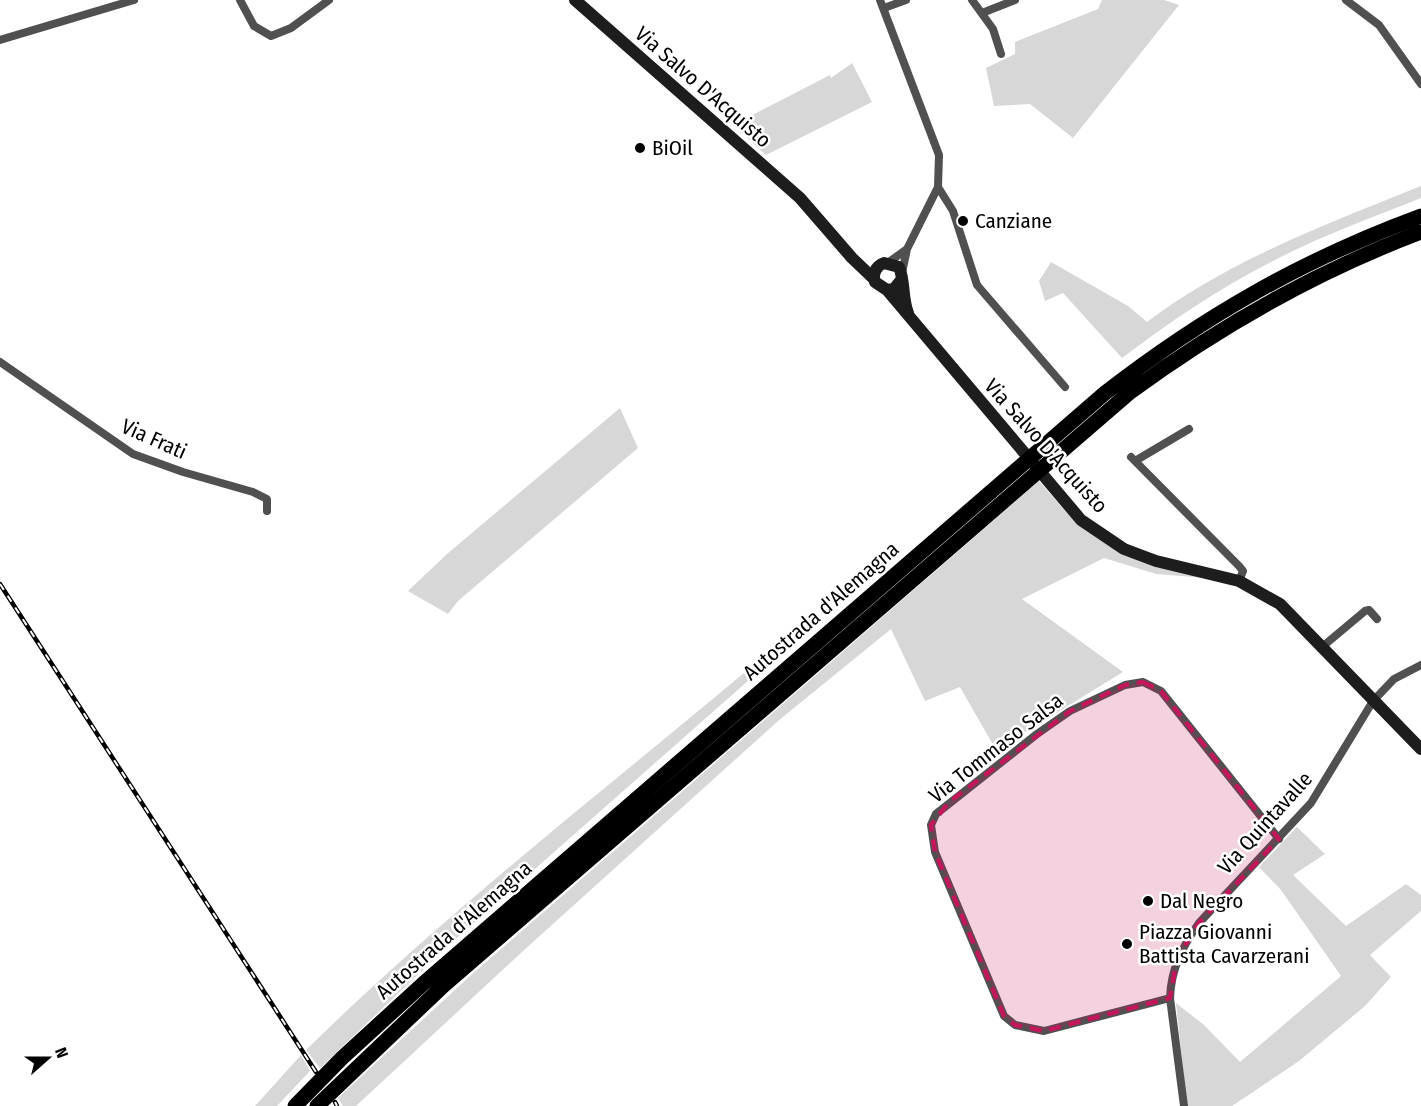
<svg xmlns="http://www.w3.org/2000/svg" width="1421" height="1106" viewBox="0 0 1421 1106" font-family="'Fira Sans Condensed',sans-serif">
  <style>
    .green { fill: #d7d7d7 }
    .lines { fill: none; stroke-linecap: round; stroke-linejoin: round }
    .street { stroke: #505050; stroke-width: 8 }
    .secondary { stroke: #1d1d1d; stroke-width: 12 }
    .highway { stroke: #000; stroke-width: 15 }
    .rail-casing { stroke: #000; stroke-width: 4.5 }
    .rail { stroke: #fff; stroke-width: 2; stroke-dasharray: 7; stroke-linecap: butt }
    .marked { fill: #c2185b; fill-opacity: 0.2; stroke: #c2185b; stroke-width: 4.5; stroke-dasharray: 12 8; stroke-linejoin: round }
    .poi-dot { fill: #000; stroke: #fff; stroke-width: 2 }
    .labels { text-anchor: middle; dominant-baseline: central; stroke-width: 5; stroke-linejoin: round; paint-order: stroke }
    .street-label { font-size: 21px; fill: #000; stroke: #fff }
    .poi-label { font-size: 21px; fill: #000; stroke: #fff; text-anchor: start }
  </style>
  <rect width="100%" height="100%" fill="#fff"/>
  <!-- green -->
  <path class="green" d="M1102,0H1164L1179,5L1073,138L1030,104L994,106L986,68L1015,54V42L1098,9Z
    M852,63L872,102L766,155L733,125L830,75L831,78Z
    M1421,186V198C1371,218 1321,236 1273,261C1219,288 1170,322 1122,358L1063,293L1045,301L1039,281L1051,262L1128,306L1147,322C1229,260 1327,224 1421,186Z
    M620,408L638,448L458,601L448,614L408,591L447,554Z
    M1039,481L1066,512L1096,537L1230,580L1156,574L1104,558L1022,599L1123,672L996,750L960,687L925,701L891,629L778,721L523,951L356,1106H343L338,1098L470,976Z
    M744,673L749,680L450,944L320,1068L306,1050C443,915 597,796 744,673Z
    M1297,827L1325,854L1293,875L1346,926L1406,884L1421,895V911L1370,955L1391,977L1365,1006L1299,1061L1232,1106H1187L1176,1003L1204,1025L1240,1062L1341,976L1281,890L1259,867Z
    M301,1055L310,1071L277,1106H255Z"/>
  <g class="lines">
    <!-- street -->
    <path class="street" d="M240,0L254,26L271,36L291,28L329,0
      M880,0L939,155L938,187L907,249
      M972,0L993,29L1001,54
      M1346,0L1379,25L1421,84
      M884,8L906,0
      M982,13L1015,0
      M0,40L134,0
      M938,187L953,211L977,285L1065,387
      M889,262L907,249L902,273
      M0,362L133,454L183,472L253,492L267,499V511
      M1131,457L1239,566L1243,571L1239,581
      M1135,461L1189,429
      M1322,647L1365,611L1369,610L1377,619
      M1170,998L1044,1031L1015,1025L1004,1016L935,852L931,825L936,814L1037,734L1070,711L1125,685L1143,682L1161,691L1279,839
      M1184,1106L1170,998C1171,969 1182,947 1199,923L1311,803L1373,701L1394,679L1421,665"/>
    <!-- secondary -->
    <path class="secondary" d="M575,0L800,198L852,258L874,279
      M902,279L894,289L887,290L875,282C872,274 876,266 884,263L899,267C905,281 902,298 908,313
      M887,290L1081,520L1124,549L1156,561L1239,581L1280,604L1421,749"/>
    <!-- highway -->
    <path class="highway" d="M295,1106L342,1058L424,983L1105,393C1204,316 1304,259 1421,216
      M317,1106L443,986L1129,393C1220,326 1315,272 1421,232"/>
    <defs>
      <path id="rail" d="M0,584L316,1072
        M335,1102L337,1106"/>
    </defs>
    <!-- rail casing -->
    <use href="#rail" class="rail-casing"/>
    <!-- rail -->
    <use href="#rail" class="rail"/>
  </g>
  <!-- marked area -->
  <path class="marked" d="M1143,682L1161,691L1279,839L1199,923L1177,959L1170,998L1044,1031L1015,1025L1004,1016L935,852L931,825L949,802L1070,711L1125,685Z"/>
  <!-- markers -->
  <g class="poi-dot">
    <circle cx="640" cy="148" r="6"/>
    <circle cx="963" cy="221" r="6"/>
    <circle cx="1148" cy="901" r="6"/>
    <circle cx="1127" cy="944" r="6"/>
  </g>
  <g class="labels">
    <!-- street labels -->
    <g class="street-label">
      <text transform="translate(703 87) rotate(41)">Via Salvo D'Acquisto</text>
      <text transform="translate(154 439) rotate(24)">Via Frati</text>
      <text transform="translate(1046 446) rotate(48)">Via Salvo D'Acquisto</text>
      <text transform="translate(821 611) rotate(-41)">Autostrada d'Alemagna</text>
      <text transform="translate(996 748) rotate(-38)">Via Tommaso Salsa</text>
      <text transform="translate(1265 823) rotate(-48)">Via Quintavalle</text>
      <text transform="translate(454 930) rotate(-41)">Autostrada d'Alemagna</text>
    </g>
    <!-- poi labels -->
    <g class="poi-label">
      <text x="652" y="148">BiOil</text>
      <text x="975" y="221">Canziane</text>
      <text x="1160" y="901">Dal Negro</text>
      <text x="1139" y="932">Piazza Giovanni<tspan x="1139" dy="24">Battista Cavarzerani</tspan></text>
    </g>
  </g>
  <!-- north arrow -->
  <g transform="translate(48 1058) rotate(69)" stroke="#ffffff" stroke-width="4.5" paint-order="stroke">
  <path d="M0-4.5L10 22L0 15L-10 22Z" fill="#000000"/>
  <text y="-9" font-size="16" font-weight="bold" text-anchor="middle" fill="#000000">N</text>
  </g>
</svg>
